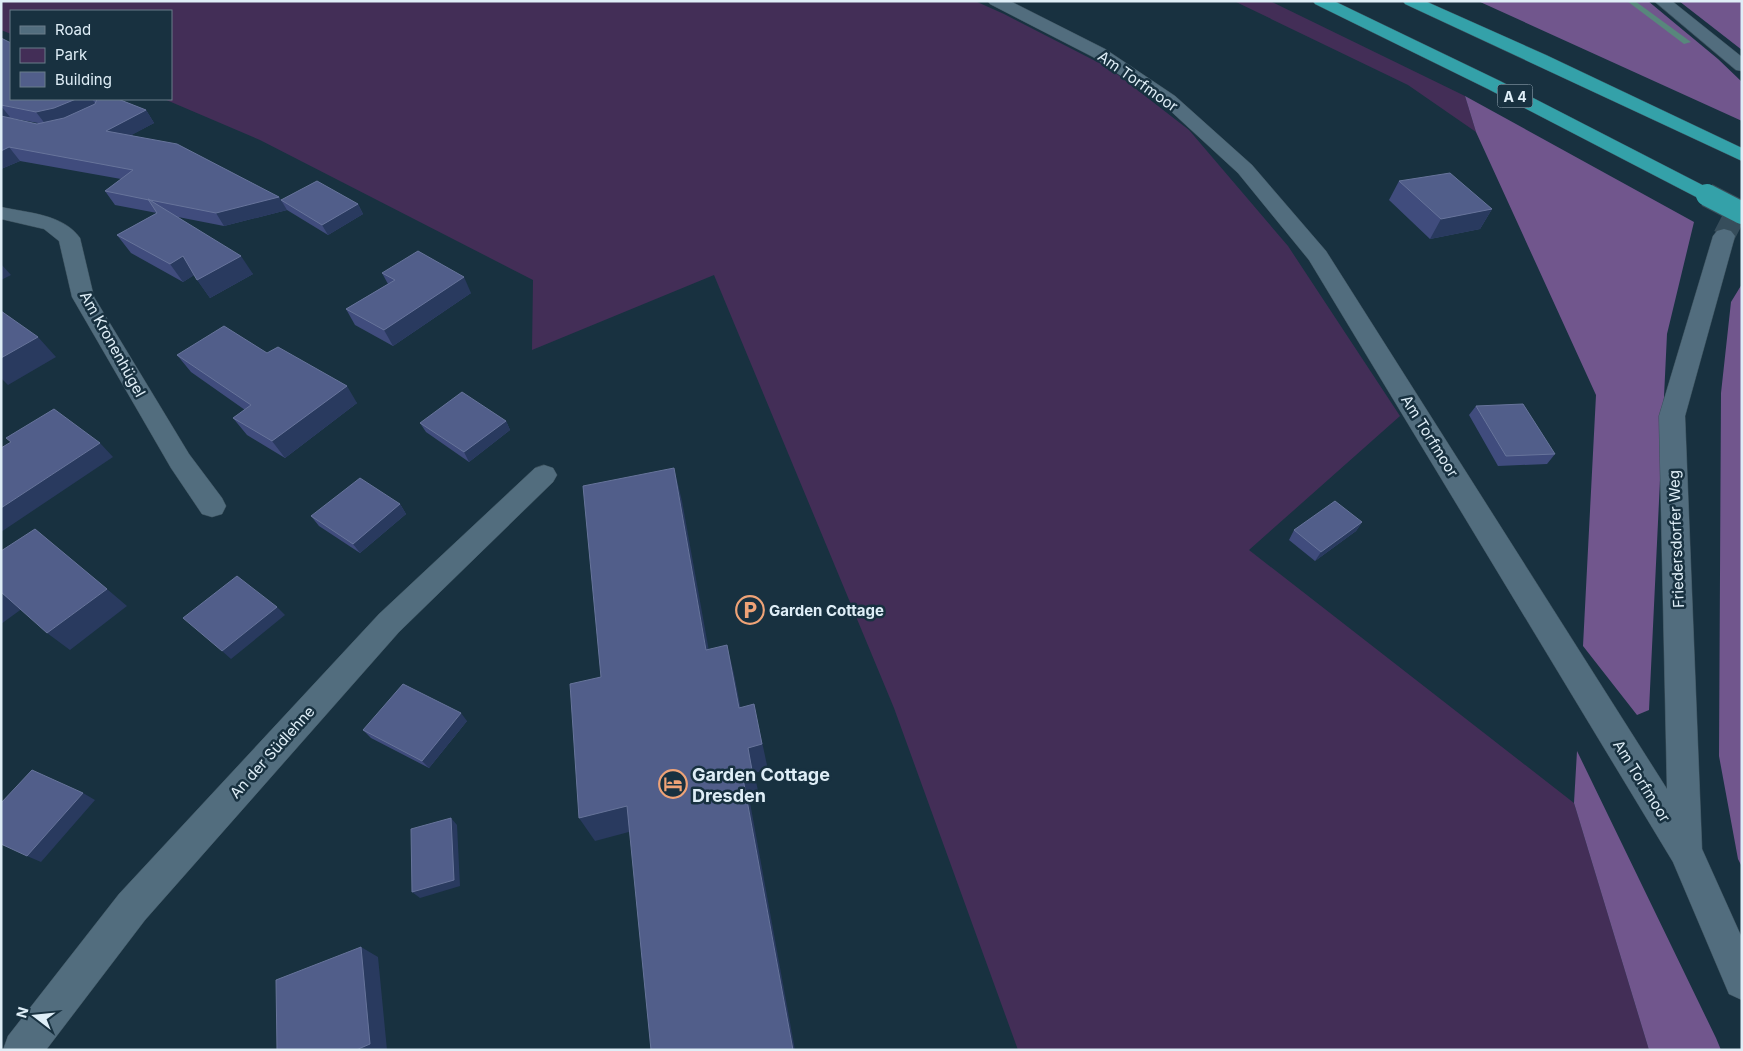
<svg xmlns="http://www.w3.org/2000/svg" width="1743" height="1051" viewBox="0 0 1743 1051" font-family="Inter,sans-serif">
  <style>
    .green { fill: #432e57 }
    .forest { fill: #71568d }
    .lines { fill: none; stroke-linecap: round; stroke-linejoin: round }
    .stream { fill: #58877c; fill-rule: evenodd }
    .minor-tunnel { stroke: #364d5b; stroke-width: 22; stroke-dasharray: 22 11; stroke-linecap: butt }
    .minor-casing { stroke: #3b505c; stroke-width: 1 }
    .motorway-casing { stroke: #3b505c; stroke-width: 1 }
    .minor { fill: #526d7e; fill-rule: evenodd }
    .motorway { fill: #34a1a9; fill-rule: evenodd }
    .motorway-bridge-casing { stroke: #3b505c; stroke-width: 24; stroke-linecap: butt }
    .motorway-bridge { stroke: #34a1a9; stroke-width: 22 }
    .wall { fill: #404c7d; fill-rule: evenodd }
    .shaded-wall { fill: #293a5f }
    .building { fill: #515e8a; stroke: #67749b }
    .labels { text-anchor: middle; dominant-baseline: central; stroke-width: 5; stroke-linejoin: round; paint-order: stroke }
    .shield { fill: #183140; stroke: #a3b5c0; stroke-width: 1 }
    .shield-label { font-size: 14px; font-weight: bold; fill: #dfeef7 }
    .street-label { font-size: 15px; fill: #dfeef7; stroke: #183140 }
    .poi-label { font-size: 15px; font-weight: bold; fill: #dfeef7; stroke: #183140; text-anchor: start }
    .near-poi-label { font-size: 18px; font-weight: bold; fill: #dfeef7; stroke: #183140; text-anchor: start }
  </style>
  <rect width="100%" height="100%" fill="#183140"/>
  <!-- green -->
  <path class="green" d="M1,1H975L1004,14L1109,68L1189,130L1288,246L1400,416L1249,550L1574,803L1649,1050H1018L894,708L714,275L532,350L533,280L260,140L164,99H171V11H11V34L1,30Z
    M1234,1H1270L1465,96L1476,132L1408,85Z"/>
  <!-- forest -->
  <path class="forest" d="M1478,1H1648L1718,59L1742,82V121Z
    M1679,1H1742V50Z
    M1465,96L1694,222L1667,334L1649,710L1637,715L1583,646L1596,395L1476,132Z
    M1742,284V867L1738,859L1719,756L1721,393L1731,302Z
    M1577,751L1716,1038L1721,1050H1649L1574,803Z"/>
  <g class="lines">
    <!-- stream -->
    <path class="stream" d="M1627,1H1635L1691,42L1684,44Z"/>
    <!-- minor-tunnel -->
    <path class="minor-tunnel" d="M1724,236L1742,201"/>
    <defs>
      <path id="minor" d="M988,1H1010L1105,49L1175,96L1252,165L1326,251L1667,789L1659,416L1713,236L1717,231L1724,229L1731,231L1735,236L1685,416L1702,849L1742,938V1000L1729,994L1673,862L1309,260L1238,173L1163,104L1093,57L990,4Z
        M1654,1H1672L1742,57V71L1736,70Z
        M1,207C28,213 63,214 80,238L94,297L189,454L222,498L226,506L222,514L212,517L202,514L171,468L72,297L59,241L44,229L1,219Z
        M544,465L553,468L557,475L553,482L399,632L145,920L46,1050H3L8,1036L119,894L379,614L535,468Z"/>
      <path id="motorway" d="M1313,1H1334L1500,81L1714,191L1717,195L1714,199L1707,201L1700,199L1488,89L1315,4Z
        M1403,1H1425L1546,55L1742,148V161L1405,4Z"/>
    </defs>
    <!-- minor casing -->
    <use href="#minor" class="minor-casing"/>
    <!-- motorway casing -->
    <use href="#motorway" class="motorway-casing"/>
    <!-- minor -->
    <use href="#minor" class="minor"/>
    <!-- motorway -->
    <use href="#motorway" class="motorway"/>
    <defs>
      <path id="motorway-bridge" d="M1707,195L1742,213"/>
    </defs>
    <!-- motorway-bridge casing -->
    <use href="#motorway-bridge" class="motorway-bridge-casing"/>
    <!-- motorway-bridge -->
    <use href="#motorway-bridge" class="motorway-bridge"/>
  </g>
  <!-- wall -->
  <path class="wall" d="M1,38L11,99H118L146,110L154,123L131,135L279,197L287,210L224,226L178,217L253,274L210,298L194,275L183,282L131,253L117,235L157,213L115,205L105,191L121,179L20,161L1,169ZM10,118L38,123L37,124Z
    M1399,181L1492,209L1480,229L1430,239L1389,200Z
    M281,200L358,204L363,214L328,235L287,210Z
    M382,273L471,293L393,346L355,325L346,309L388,284Z
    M267,353L357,403L285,458L247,435L233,418L245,410L191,372L177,355Z
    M1476,406L1555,454L1547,464L1498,466L1469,415Z
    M506,421L510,430L469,462L426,432L420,423Z
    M400,504L406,514L360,553L319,526L311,516Z
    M1362,522L1356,531L1315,561L1289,540L1294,530Z
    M467,721L429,768L371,738L363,730Z"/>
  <!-- shaded-wall -->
  <path class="shaded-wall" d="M76,99H92L97,106L46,125L36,112Z
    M1,106L10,117L1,123Z
    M146,110L154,123L115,144L106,131Z
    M9,147L20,161L1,169V151Z
    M279,197L287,210L224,226L216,213Z
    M358,204L363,214L328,235L322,225Z
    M1492,209L1480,229L1430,239L1441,219Z
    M183,256L196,274L183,282L170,264Z
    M241,256L253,274L210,298L197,280Z
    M1,264L11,275L1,280Z
    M464,277L471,293L393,346L384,330Z
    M38,337L56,357L8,385L1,378V358Z
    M347,386L357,403L285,458L272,441Z
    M506,421L510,430L469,462L464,452Z
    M100,443L113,457L1,532V508Z
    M674,468L682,501L714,679L706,650Z
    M400,504L406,514L360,553L353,544Z
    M1362,522L1356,531L1315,561L1321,552Z
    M107,589L127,606L70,650L47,633Z
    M1,592L23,608L1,624Z
    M277,607L285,615L231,659L222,651Z
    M727,645L734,674L746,735L739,708Z
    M754,704L768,770L754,773L759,795L749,797L795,1050H793L742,773L748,748Z
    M461,713L467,721L429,768L422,761Z
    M83,793L95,800L41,862L27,856Z
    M627,806L640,829L595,841L579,818Z
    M451,818L457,825L460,886L420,898L412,892Z
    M361,947L378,957L387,1050H356Z"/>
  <!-- building -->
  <path class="building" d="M1,38L11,43V99H76L54,108L36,112L1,105Z
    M97,99H118L146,110L106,131L177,144L279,197L216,213L150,200L148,199L149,200L105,191L133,170L9,147L1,151V116L37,124L64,118L95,104Z
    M1450,173L1492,209L1441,219L1399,181Z
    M317,181L358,204L322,225L281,200Z
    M148,199L241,256L197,280L183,256L170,264L117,235L157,213Z
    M418,251L464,277L384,330L346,309L395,280L382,273Z
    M1,311L38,337L1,358Z
    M224,326L267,353L278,347L347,386L272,441L233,418L251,405L177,355Z
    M462,392L506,421L464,452L420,423Z
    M1523,404L1555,454L1506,456L1476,406Z
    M54,409L100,443L1,508V448L11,442L6,438Z
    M674,468L706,650L727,645L739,708L754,704L762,744L748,748L752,770L742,773L793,1050H651L627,806L579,818L570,684L601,677L583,486Z
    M360,478L400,504L353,544L311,516Z
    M1335,501L1362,522L1321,552L1294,530Z
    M35,529L107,589L47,633L1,592V551Z
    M237,576L277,607L222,651L183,618Z
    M403,684L461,713L422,761L363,730Z
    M32,770L83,793L27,856L1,844V803Z
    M451,818L454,880L412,892L411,829Z
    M361,947L370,1044L356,1050H277L276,980Z"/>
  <!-- icons -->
  <defs>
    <symbol id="parking-ring" viewBox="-11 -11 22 22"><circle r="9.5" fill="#183140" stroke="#efa377" stroke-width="1.5"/><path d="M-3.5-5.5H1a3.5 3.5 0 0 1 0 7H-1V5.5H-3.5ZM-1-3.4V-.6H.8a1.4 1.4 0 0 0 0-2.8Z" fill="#efa377"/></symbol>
    <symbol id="hotel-ring" viewBox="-11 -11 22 22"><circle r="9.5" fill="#183140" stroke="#efa377" stroke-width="1.5"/><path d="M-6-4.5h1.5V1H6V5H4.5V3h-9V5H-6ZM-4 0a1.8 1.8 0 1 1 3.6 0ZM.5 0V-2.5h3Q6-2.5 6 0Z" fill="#efa377"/></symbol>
  </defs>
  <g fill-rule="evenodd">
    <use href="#parking-ring" x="734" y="594" width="32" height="32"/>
    <use href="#hotel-ring" x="657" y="768" width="32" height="32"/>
  </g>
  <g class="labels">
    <!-- shield labels -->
    <rect class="shield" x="1497.5" y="84.5" width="35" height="23" rx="4"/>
    <g class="shield-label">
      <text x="1515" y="96">A 4</text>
    </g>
    <!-- street labels -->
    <g class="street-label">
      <text transform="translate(1138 81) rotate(35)">Am Torfmoor</text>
      <text transform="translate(113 344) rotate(61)">Am Kronenhügel</text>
      <text transform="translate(1430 436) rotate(58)">Am Torfmoor</text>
      <text transform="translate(1676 539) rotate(-92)">Friedersdorfer Weg</text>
      <text transform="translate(272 752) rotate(-48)">An der Südlehne</text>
      <text transform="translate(1642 781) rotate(58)">Am Torfmoor</text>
    </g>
    <!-- poi labels -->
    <g class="poi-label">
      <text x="769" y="610">Garden Cottage</text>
    </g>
    <!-- near-poi labels -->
    <g class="near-poi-label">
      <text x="692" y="774">Garden Cottage<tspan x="692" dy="21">Dresden</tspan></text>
    </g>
  </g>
  <!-- border -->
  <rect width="1743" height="1051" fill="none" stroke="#dfeef7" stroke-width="5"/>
  <!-- legend -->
  <rect x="10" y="10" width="162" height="90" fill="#183140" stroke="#687d89"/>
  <rect x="20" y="26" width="25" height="8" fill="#526d7e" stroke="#687d89"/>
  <text x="55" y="35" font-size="15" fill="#dfeef7">Road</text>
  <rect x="20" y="48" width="25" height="15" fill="#432e57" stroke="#687d89"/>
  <text x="55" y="60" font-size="15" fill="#dfeef7">Park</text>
  <rect x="20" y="72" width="25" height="15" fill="#515e8a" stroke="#687d89"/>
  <text x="55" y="85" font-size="15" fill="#dfeef7">Building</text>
  <!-- north arrow -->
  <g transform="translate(35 1016) rotate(286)" stroke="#183140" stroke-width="4" paint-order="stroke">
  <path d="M0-4L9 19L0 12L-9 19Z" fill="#dfeef7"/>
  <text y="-8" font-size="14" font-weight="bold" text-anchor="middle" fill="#dfeef7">N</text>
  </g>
</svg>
